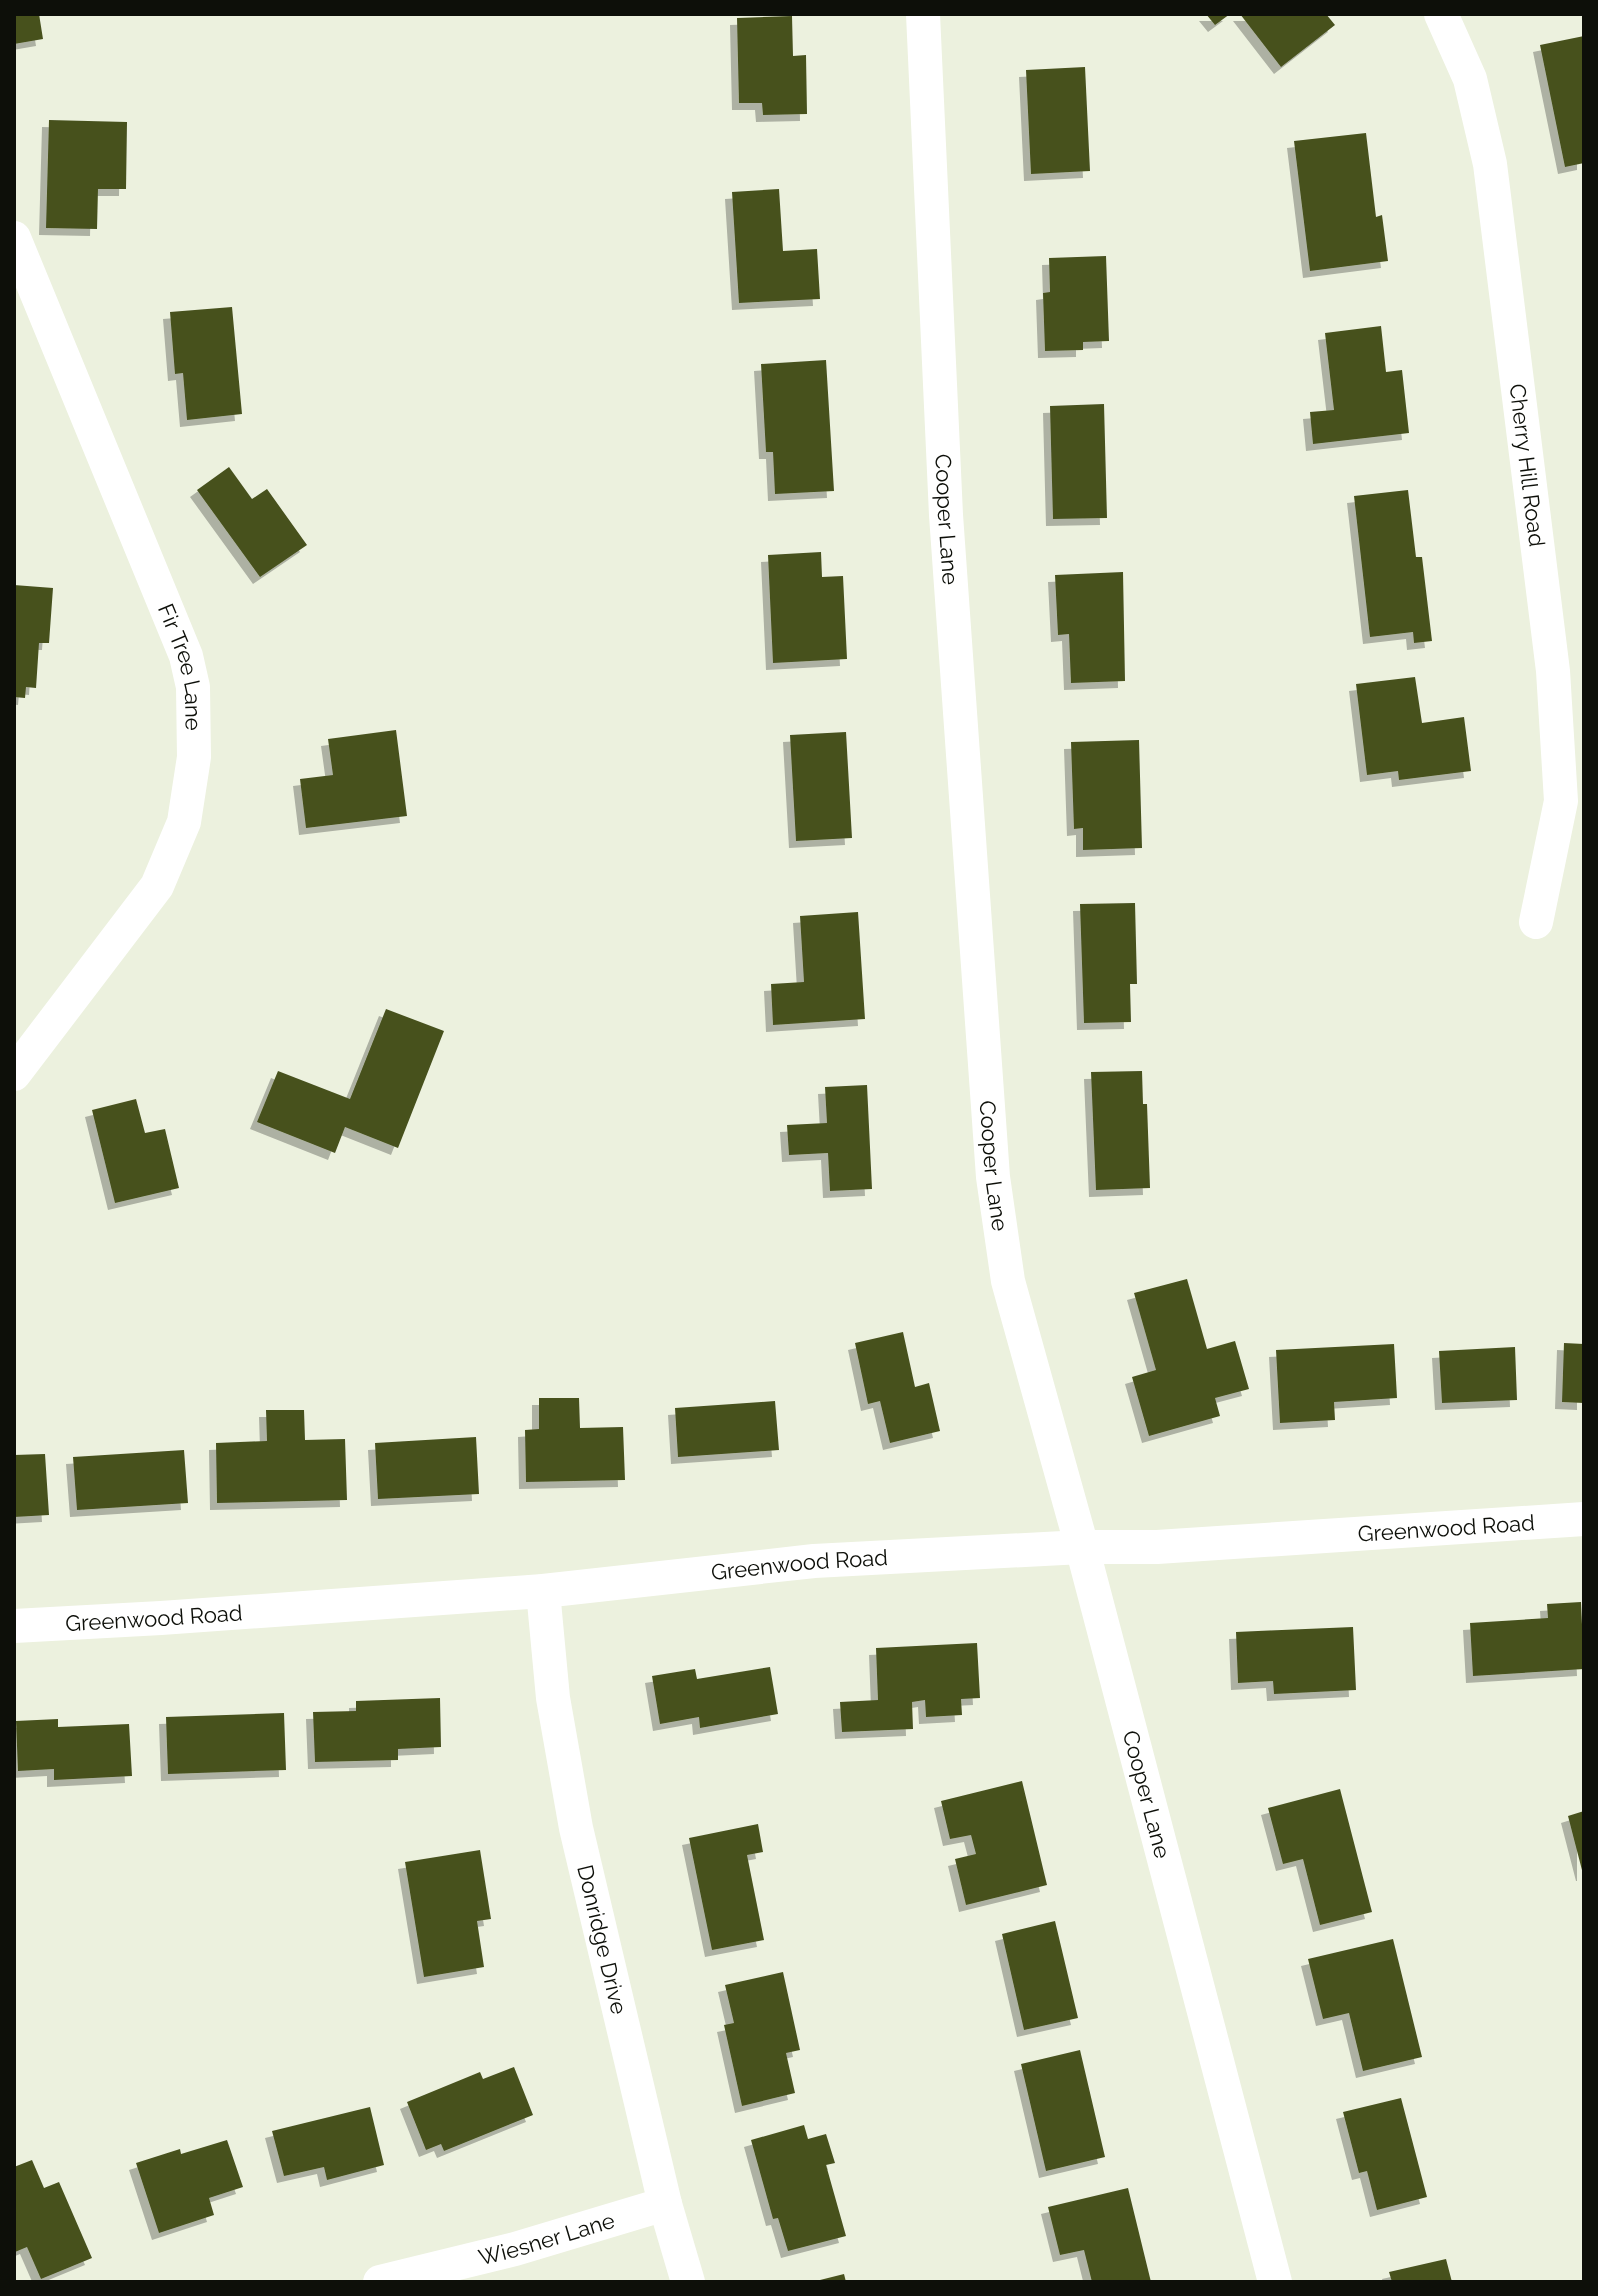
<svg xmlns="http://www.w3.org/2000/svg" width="1598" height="2296" viewBox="0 0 1598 2296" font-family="Raleway,sans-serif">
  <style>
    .building { fill: #47511f; filter: url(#shadow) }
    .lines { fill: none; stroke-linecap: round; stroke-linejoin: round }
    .minor { stroke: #fff; stroke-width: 34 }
    .labels { text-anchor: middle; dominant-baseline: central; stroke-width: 8; stroke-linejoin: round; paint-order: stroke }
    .street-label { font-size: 22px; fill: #0d0f09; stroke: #f9ffeb }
  </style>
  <defs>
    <filter id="shadow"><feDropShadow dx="-7" dy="7" stdDeviation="0" flood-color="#0004"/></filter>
  </defs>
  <rect width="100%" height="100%" fill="#ecf1de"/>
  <!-- building -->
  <path class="building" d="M14,14H39L43,39L14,44Z
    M1206,14H1230L1215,25Z
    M1240,14H1326L1335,25L1281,67Z
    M792,16L793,56L806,55L807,114L763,115L762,103H739L737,18Z
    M1584,36V163L1565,167L1540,45Z
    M1085,67L1090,171L1031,174L1026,70Z
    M49,120L127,122L126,189H98L97,229L46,228Z
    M1366,133L1376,217L1382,215L1388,261L1310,271L1294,141Z
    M779,189L783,251L817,249L820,299L739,303L732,192Z
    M1106,256L1109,341L1083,342V350L1045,351L1043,293L1050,292L1049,258Z
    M232,307L242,414L187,420L183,373L175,374L170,312Z
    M1381,326L1386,372L1402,370L1409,433L1313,444L1310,412L1334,410L1325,333Z
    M826,360L834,491L775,494L773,452H766L761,364Z
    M1104,404L1107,518L1053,519L1050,406Z
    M229,467L252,499L267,489L307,545L260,577L197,490Z
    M1408,490L1416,557H1422L1432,641L1414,643L1413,632L1370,637L1354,496Z
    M821,552L822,577L843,576L847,659L773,663L768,555Z
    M1123,572L1125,681L1071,683L1069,634L1058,635L1055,575Z
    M14,585L53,588L49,643H39L36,688L26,687L25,698L14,697Z
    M1415,677L1422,723L1464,717L1471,771L1399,780L1398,771L1367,775L1356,684Z
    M396,730L407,816L306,828L300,779L333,775L328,739Z
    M846,732L852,838L796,841L790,735Z
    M1139,740L1142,848L1083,850V828L1074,829L1071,742Z
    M1135,903L1137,984H1130L1131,1022L1084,1023L1080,904Z
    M858,912L865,1019L773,1025L771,984L804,982L800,916Z
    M386,1009L444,1031L398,1148L345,1127L335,1153L257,1122L278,1071L350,1099Z
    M1142,1071L1143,1104H1147L1150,1188L1096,1190L1091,1072Z
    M867,1085L872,1189L830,1191L828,1153L789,1155L787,1125L827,1123L825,1087Z
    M136,1099L145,1133L165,1129L179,1188L115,1203L92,1110Z
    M1187,1279L1207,1349L1235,1341L1249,1389L1215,1398L1220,1416L1149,1436L1132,1377L1156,1370L1134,1293Z
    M903,1332L915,1387L929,1383L940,1431L890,1443L880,1401L868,1404L855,1343Z
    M1564,1343L1584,1344V1403L1562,1402Z
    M1394,1344L1397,1398L1334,1402L1335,1420L1280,1423L1276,1350Z
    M1515,1347L1517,1400L1442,1403L1439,1351Z
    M539,1398H579L580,1428L623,1427L625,1480L526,1482L525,1430L539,1429Z
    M775,1401L779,1450L678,1457L675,1408Z
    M266,1410H304L305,1440L345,1439L347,1500L217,1503L216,1443L267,1441Z
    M476,1437L479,1494L378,1499L375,1443Z
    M184,1450L188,1503L77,1510L73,1457Z
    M45,1454L49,1515L14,1517V1455Z
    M1581,1602L1584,1669L1473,1676L1470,1623L1548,1618L1547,1604Z
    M1353,1627L1356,1690L1274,1694L1273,1681L1238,1683L1236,1632Z
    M977,1643L980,1698L961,1699L962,1715L926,1717L925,1700L912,1702L913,1729L842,1732L840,1702L878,1700L876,1648Z
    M770,1667L778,1714L700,1728L699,1717L660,1724L652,1676L695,1669L697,1679Z
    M440,1698L441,1747L398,1749V1760L315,1762L313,1712L356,1711V1701Z
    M284,1713L286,1770L168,1774L166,1717Z
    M58,1719V1727L129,1724L132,1776L54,1780V1769L18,1771L16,1721Z
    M1022,1781L1047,1885L966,1905L955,1859L976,1854L971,1835L950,1839L941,1801Z
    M1340,1789L1372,1912L1320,1925L1303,1859L1283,1864L1268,1808Z
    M1584,1811V1874H1583L1568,1816Z
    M758,1824L763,1852L747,1855L764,1940L712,1950L689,1838Z
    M480,1850L491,1919L477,1921L484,1967L424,1977L405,1862Z
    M1055,1921L1078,2018L1024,2030L1002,1934Z
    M1393,1939L1422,2057L1363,2071L1349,2013L1323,2019L1308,1959Z
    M783,1972L800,2050L786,2053L795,2093L742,2106L724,2025L734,2023L725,1985Z
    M1080,2050L1105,2157L1046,2171L1021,2064Z
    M514,2067L533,2115L444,2151L441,2144L426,2150L407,2102L480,2072L483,2079Z
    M1401,2098L1427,2197L1377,2210L1367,2171L1359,2173L1343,2112Z
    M370,2107L384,2165L327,2180L324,2167L284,2176L272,2131Z
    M804,2125L808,2139L826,2134L835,2163L826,2165L846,2236L788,2251L778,2218L773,2219L751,2140Z
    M227,2140L243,2187L209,2198L214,2215L159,2233L136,2163L180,2149L181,2154Z
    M32,2160L44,2188L59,2182L92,2258L41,2279L27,2247L15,2252L14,2249V2167Z
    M1128,2188L1151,2282H1092L1084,2250L1060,2255L1048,2207Z
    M1446,2259L1452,2282H1392L1389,2272Z
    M844,2274L846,2282H816V2281Z"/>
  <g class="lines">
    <!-- minor -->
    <g class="minor">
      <path id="s1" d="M923,14L946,515L993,1177L1008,1281L1082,1547L1275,2282"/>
      <path id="s2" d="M1441,14L1470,79L1490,164L1553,671L1561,801L1536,922"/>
      <path id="s3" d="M14,238L186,656L193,687L194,757L184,822L157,886L14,1074"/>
      <path id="s4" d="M543,1591L553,1698L576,1828L665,2204L688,2282"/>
      <path id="s5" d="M14,1626L161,1618L543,1591L814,1561L1082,1547H1157L1584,1519"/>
      <path id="s6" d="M380,2282L515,2249L665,2204"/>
    </g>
  </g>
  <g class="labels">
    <!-- street labels -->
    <g class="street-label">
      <text stroke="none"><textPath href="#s2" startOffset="462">Cherry Hill Road</textPath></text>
      <text stroke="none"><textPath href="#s1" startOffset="506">Cooper Lane</textPath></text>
      <text stroke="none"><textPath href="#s3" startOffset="462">Fir Tree Lane</textPath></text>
      <text stroke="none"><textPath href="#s1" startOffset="1154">Cooper Lane</textPath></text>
      <text stroke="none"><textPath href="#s5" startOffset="1436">Greenwood Road</textPath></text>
      <text stroke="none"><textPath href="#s5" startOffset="788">Greenwood Road</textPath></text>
      <text stroke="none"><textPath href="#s5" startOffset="140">Greenwood Road</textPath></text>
      <text stroke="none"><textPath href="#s1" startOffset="1802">Cooper Lane</textPath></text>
      <text stroke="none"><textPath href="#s4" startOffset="354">Donridge Drive</textPath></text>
      <text stroke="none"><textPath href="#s6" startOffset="172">Wiesner Lane</textPath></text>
    </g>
  </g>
  <!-- border -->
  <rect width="1598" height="2296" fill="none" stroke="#0d0f09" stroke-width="32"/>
</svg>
